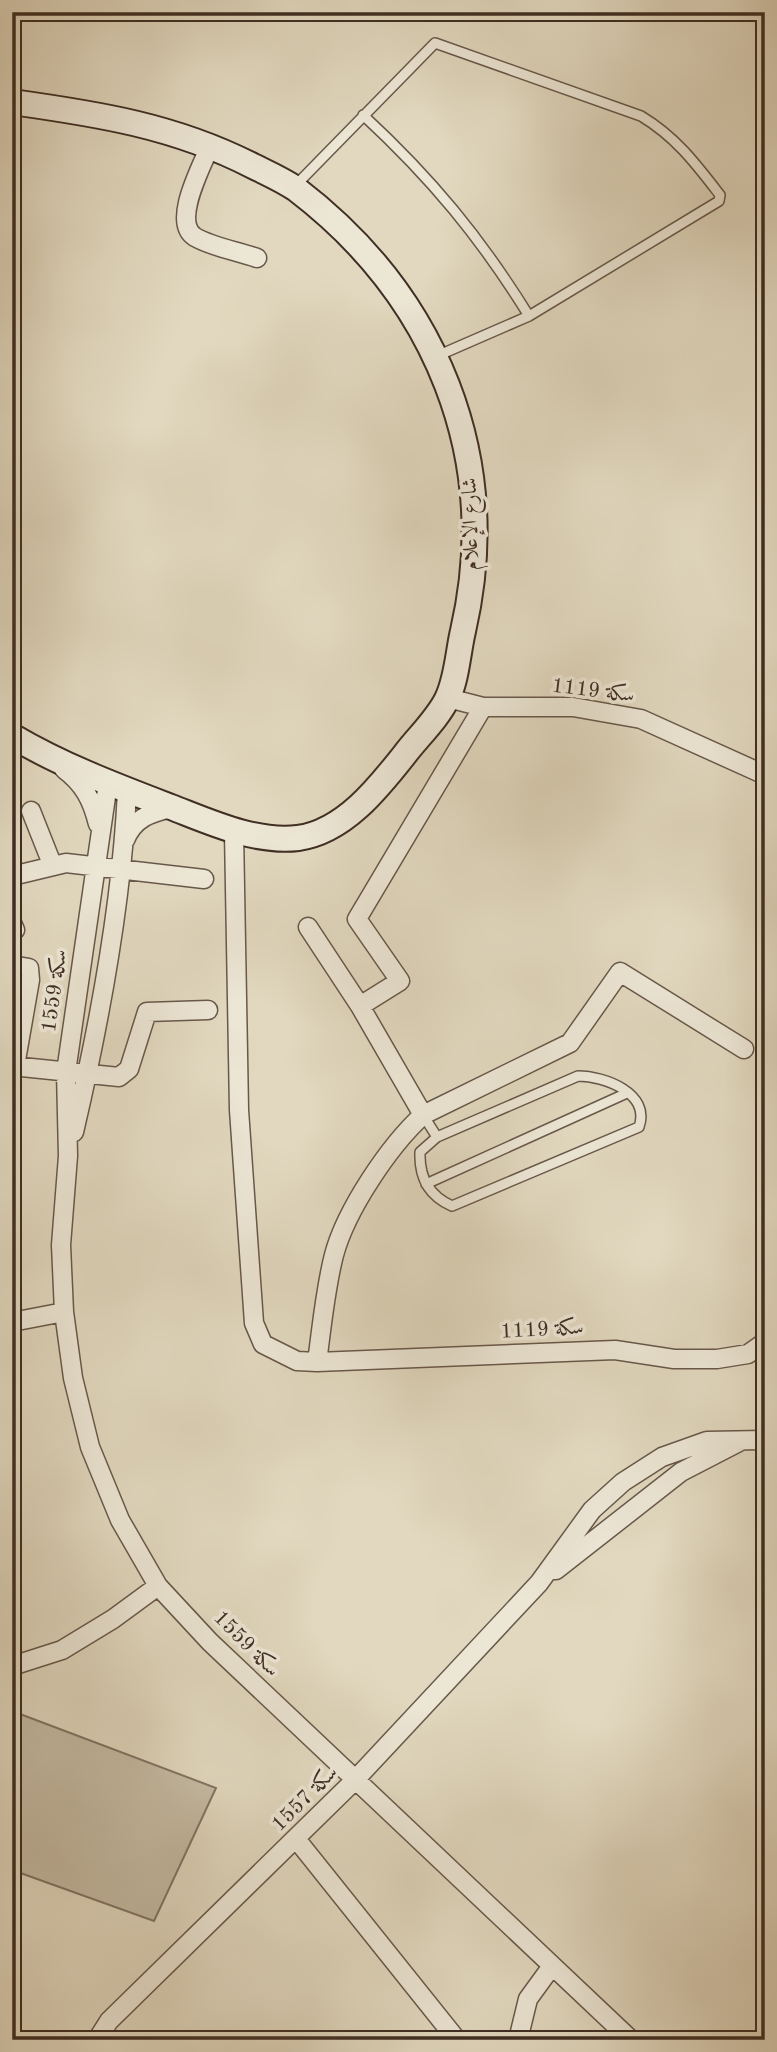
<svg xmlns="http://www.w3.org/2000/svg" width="777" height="2052" viewBox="0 0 777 2052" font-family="'Old Standard TT',Amiri,serif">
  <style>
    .pitch { fill: #c5bba4; stroke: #827464; stroke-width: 2 }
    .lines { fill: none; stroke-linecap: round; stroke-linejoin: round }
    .service-casing { stroke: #68584a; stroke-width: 12 }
    .minor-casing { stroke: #68584a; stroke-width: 21 }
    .secondary-casing { stroke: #3f2e23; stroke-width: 28 }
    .service { stroke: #ece6d5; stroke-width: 9 }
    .minor { stroke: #ece6d5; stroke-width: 18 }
    .secondary { stroke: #ece6d5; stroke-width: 24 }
    .labels { text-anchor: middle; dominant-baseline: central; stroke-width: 7; stroke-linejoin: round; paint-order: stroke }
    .street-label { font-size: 21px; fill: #3f2e23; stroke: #ece6d5 }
  </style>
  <rect width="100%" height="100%" fill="#e1d8bf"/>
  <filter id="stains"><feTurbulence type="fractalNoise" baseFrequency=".00286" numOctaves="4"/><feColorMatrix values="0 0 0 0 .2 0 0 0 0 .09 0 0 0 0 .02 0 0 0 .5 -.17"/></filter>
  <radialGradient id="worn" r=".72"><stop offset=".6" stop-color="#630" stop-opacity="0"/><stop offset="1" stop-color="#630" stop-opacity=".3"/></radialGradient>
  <!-- pitch -->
  <path class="pitch" d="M12,1711L216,1788L154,1921L12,1870Z"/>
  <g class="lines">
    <defs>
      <path id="service" d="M363,115C432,179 480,237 529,316
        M295,186L435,43L641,116C676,137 696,164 720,195L719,201L529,316L437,356
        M578,1076C604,1076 651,1093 639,1127L452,1206C429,1196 419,1178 420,1152L437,1137Z
        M423,1115L437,1137
        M426,1184L627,1093"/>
      <path id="minor" d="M210,146C202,166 171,222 195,237C212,247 237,251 257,258
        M448,698L483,707H573L641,719L765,775
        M64,769C84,784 92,800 98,824
        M108,783L66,1072L68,1156L61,1245L64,1312L73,1378L90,1447L120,1520L158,1586L210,1642L631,2040
        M31,811L52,864
        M234,832L239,1110L254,1323L263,1344L297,1361L317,1362L615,1350L674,1359H717L748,1354L765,1342
        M125,840C134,818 150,813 171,808
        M12,876L66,863L204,879
        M12,923L15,930
        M308,927L360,1006
        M12,965L29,968L30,980L15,1066
        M12,1066L119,1077L129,1069L147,1012L208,1010
        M423,1115L570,1043L620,972L744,1049
        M74,1132C99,1025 122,901 127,791
        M12,1322L64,1312
        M317,1362C322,1326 325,1290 334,1255C346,1210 389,1146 423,1115L360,1006L400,981L357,919L483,707
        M556,1570L681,1472L739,1442
        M12,1666L62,1650L113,1619L158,1586
        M297,1840L457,2040
        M97,2040L109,2021L354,1781L539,1583L592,1510L623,1482L662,1457L707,1441L765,1440
        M518,2040L528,1999L552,1966"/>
      <path id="secondary" d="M12,102C98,114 175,126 253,166C267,173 283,180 296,189C436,296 503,457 463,631C458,652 457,679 447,699C438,718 418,737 405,754C379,787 344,832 298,838C255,843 210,822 171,807C116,786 63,766 12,736"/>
    </defs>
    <!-- service casing -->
    <use href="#service" class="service-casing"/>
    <!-- minor casing -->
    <use href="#minor" class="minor-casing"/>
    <!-- secondary casing -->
    <use href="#secondary" class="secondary-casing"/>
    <!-- service -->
    <use href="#service" class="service"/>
    <!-- minor -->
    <use href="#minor" class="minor"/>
    <!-- secondary -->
    <use href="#secondary" class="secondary"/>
  </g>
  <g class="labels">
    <!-- street labels -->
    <g class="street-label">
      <text transform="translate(471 524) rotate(-91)">شارع الإعلام</text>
      <text transform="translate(593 691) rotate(7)">سكة 1119</text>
      <text transform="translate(55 991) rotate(-82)">سكة 1559</text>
      <text transform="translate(542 1330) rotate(-3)">سكة 1119</text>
      <text transform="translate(246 1644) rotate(45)">سكة 1559</text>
      <text transform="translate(305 1799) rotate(-45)">سكة 1557</text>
    </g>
  </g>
  <!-- margin -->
  <rect width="777" height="2052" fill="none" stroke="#e1d8bf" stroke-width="42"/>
  <rect x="14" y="14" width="749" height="2024" fill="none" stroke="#3f2e23" stroke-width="3.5"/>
  <rect x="21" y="21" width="735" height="2010" fill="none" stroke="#3f2e23" stroke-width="2"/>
  <rect width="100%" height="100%" filter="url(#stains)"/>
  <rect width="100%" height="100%" fill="url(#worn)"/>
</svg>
